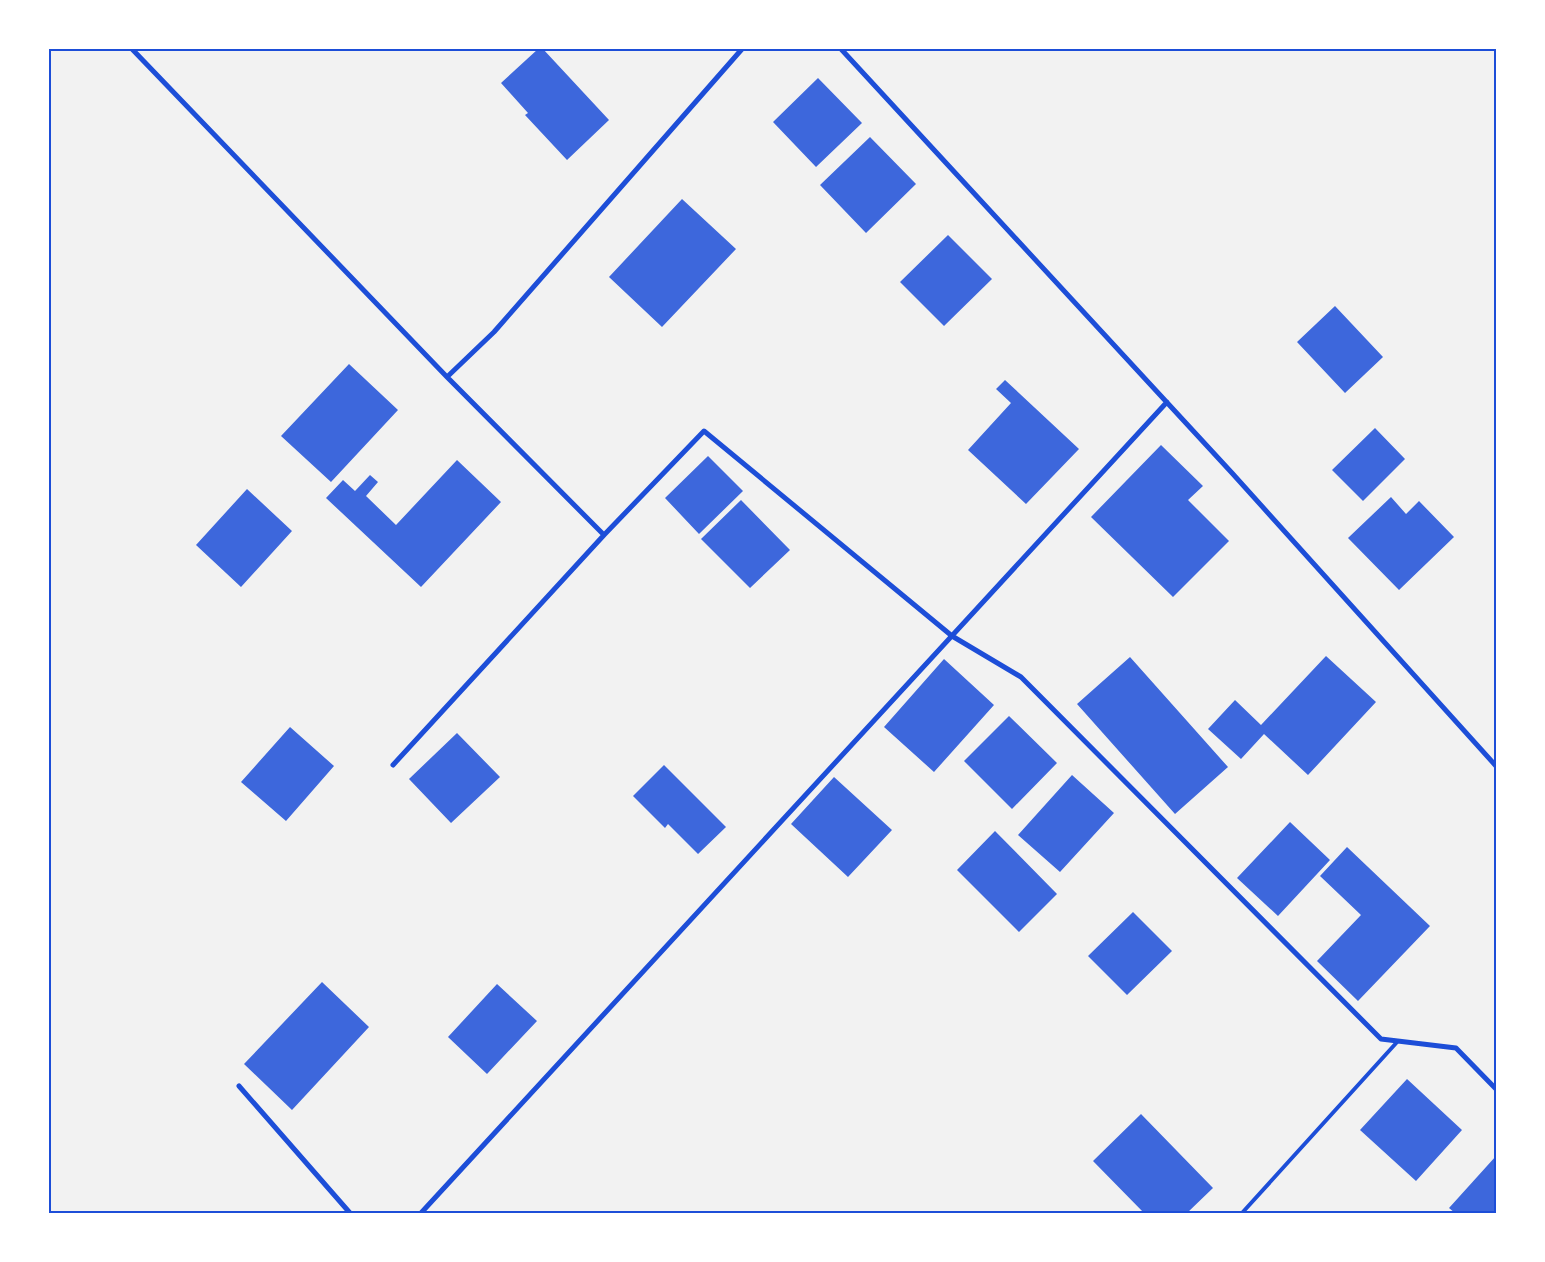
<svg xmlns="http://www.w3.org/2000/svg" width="1545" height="1262" viewBox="0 0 1545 1262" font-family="Helvetica,sans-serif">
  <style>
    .building { fill: #3d67dc }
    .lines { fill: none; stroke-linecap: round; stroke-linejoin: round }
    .service { stroke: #1d4ed8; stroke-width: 4 }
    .minor { stroke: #1d4ed8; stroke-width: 5 }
    .neatline { fill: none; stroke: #1d4ed8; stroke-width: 2 }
  </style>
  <rect width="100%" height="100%" fill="#f2f2f2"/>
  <!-- building -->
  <path class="building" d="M538,49H543L609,120L567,160L525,115L528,113L501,83Z
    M818,78L862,123L816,167L773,122Z
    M870,137L916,184L866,233L820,185Z
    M682,199L736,249L662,327L609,277Z
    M948,235L992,279L944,326L900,282Z
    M1335,306L1383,357L1345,393L1297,342Z
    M349,364L398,410L331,482L281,436Z
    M1005,380L1079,449L1026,504L968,450L1011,403L996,389Z
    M1375,428L1405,459L1363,501L1332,470Z
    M1161,445L1203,486L1188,500L1229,541L1173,597L1091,517Z
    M708,456L743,491L699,534L665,498Z
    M457,460L501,502L421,587L326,498L343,480L355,491L370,475L378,482L366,496L396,525Z
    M247,489L292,531L241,587L196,545Z
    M1391,497L1406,514L1419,501L1454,537L1399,590L1348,538Z
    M741,500L790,550L750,588L701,539Z
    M1326,656L1376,702L1308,775L1264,734L1241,759L1208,729L1235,700L1261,725Z
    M1130,657L1228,767L1175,814L1077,704Z
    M944,659L994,705L934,772L884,727Z
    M1009,716L1057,763L1012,809L964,761Z
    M290,727L334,766L286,821L241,782Z
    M457,733L500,777L451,823L409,779Z
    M664,765L726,827L698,854L668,824L665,828L633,796Z
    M1072,775L1114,813L1060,872L1018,835Z
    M834,777L892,830L848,877L791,824Z
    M1290,822L1330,860L1278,916L1237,878Z
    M995,831L1057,894L1019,932L957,870Z
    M1347,847L1430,926L1358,1001L1317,961L1361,915L1320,876Z
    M1133,912L1172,951L1127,995L1088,956Z
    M322,982L369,1027L292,1110L244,1064Z
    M497,984L537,1021L487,1074L448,1037Z
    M1407,1079L1462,1130L1416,1181L1360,1130Z
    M1141,1114L1213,1188L1187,1213H1144L1093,1161Z
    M1496,1156V1213H1455L1449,1208Z"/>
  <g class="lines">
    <!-- service -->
    <path class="service" d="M1242,1213L1398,1041"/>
    <!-- minor -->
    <path class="minor" d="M132,49L447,377L604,535
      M841,49L1232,473L1496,766
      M447,377L494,332L742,49
      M393,765L604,535L704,431L952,636L1021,677L1381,1039L1456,1048L1496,1089
      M239,1086L350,1213
      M421,1213L1167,402"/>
  </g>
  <!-- border -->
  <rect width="1545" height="1262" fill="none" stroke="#ffffff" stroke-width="100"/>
  <rect x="50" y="50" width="1445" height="1162" class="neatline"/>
</svg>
